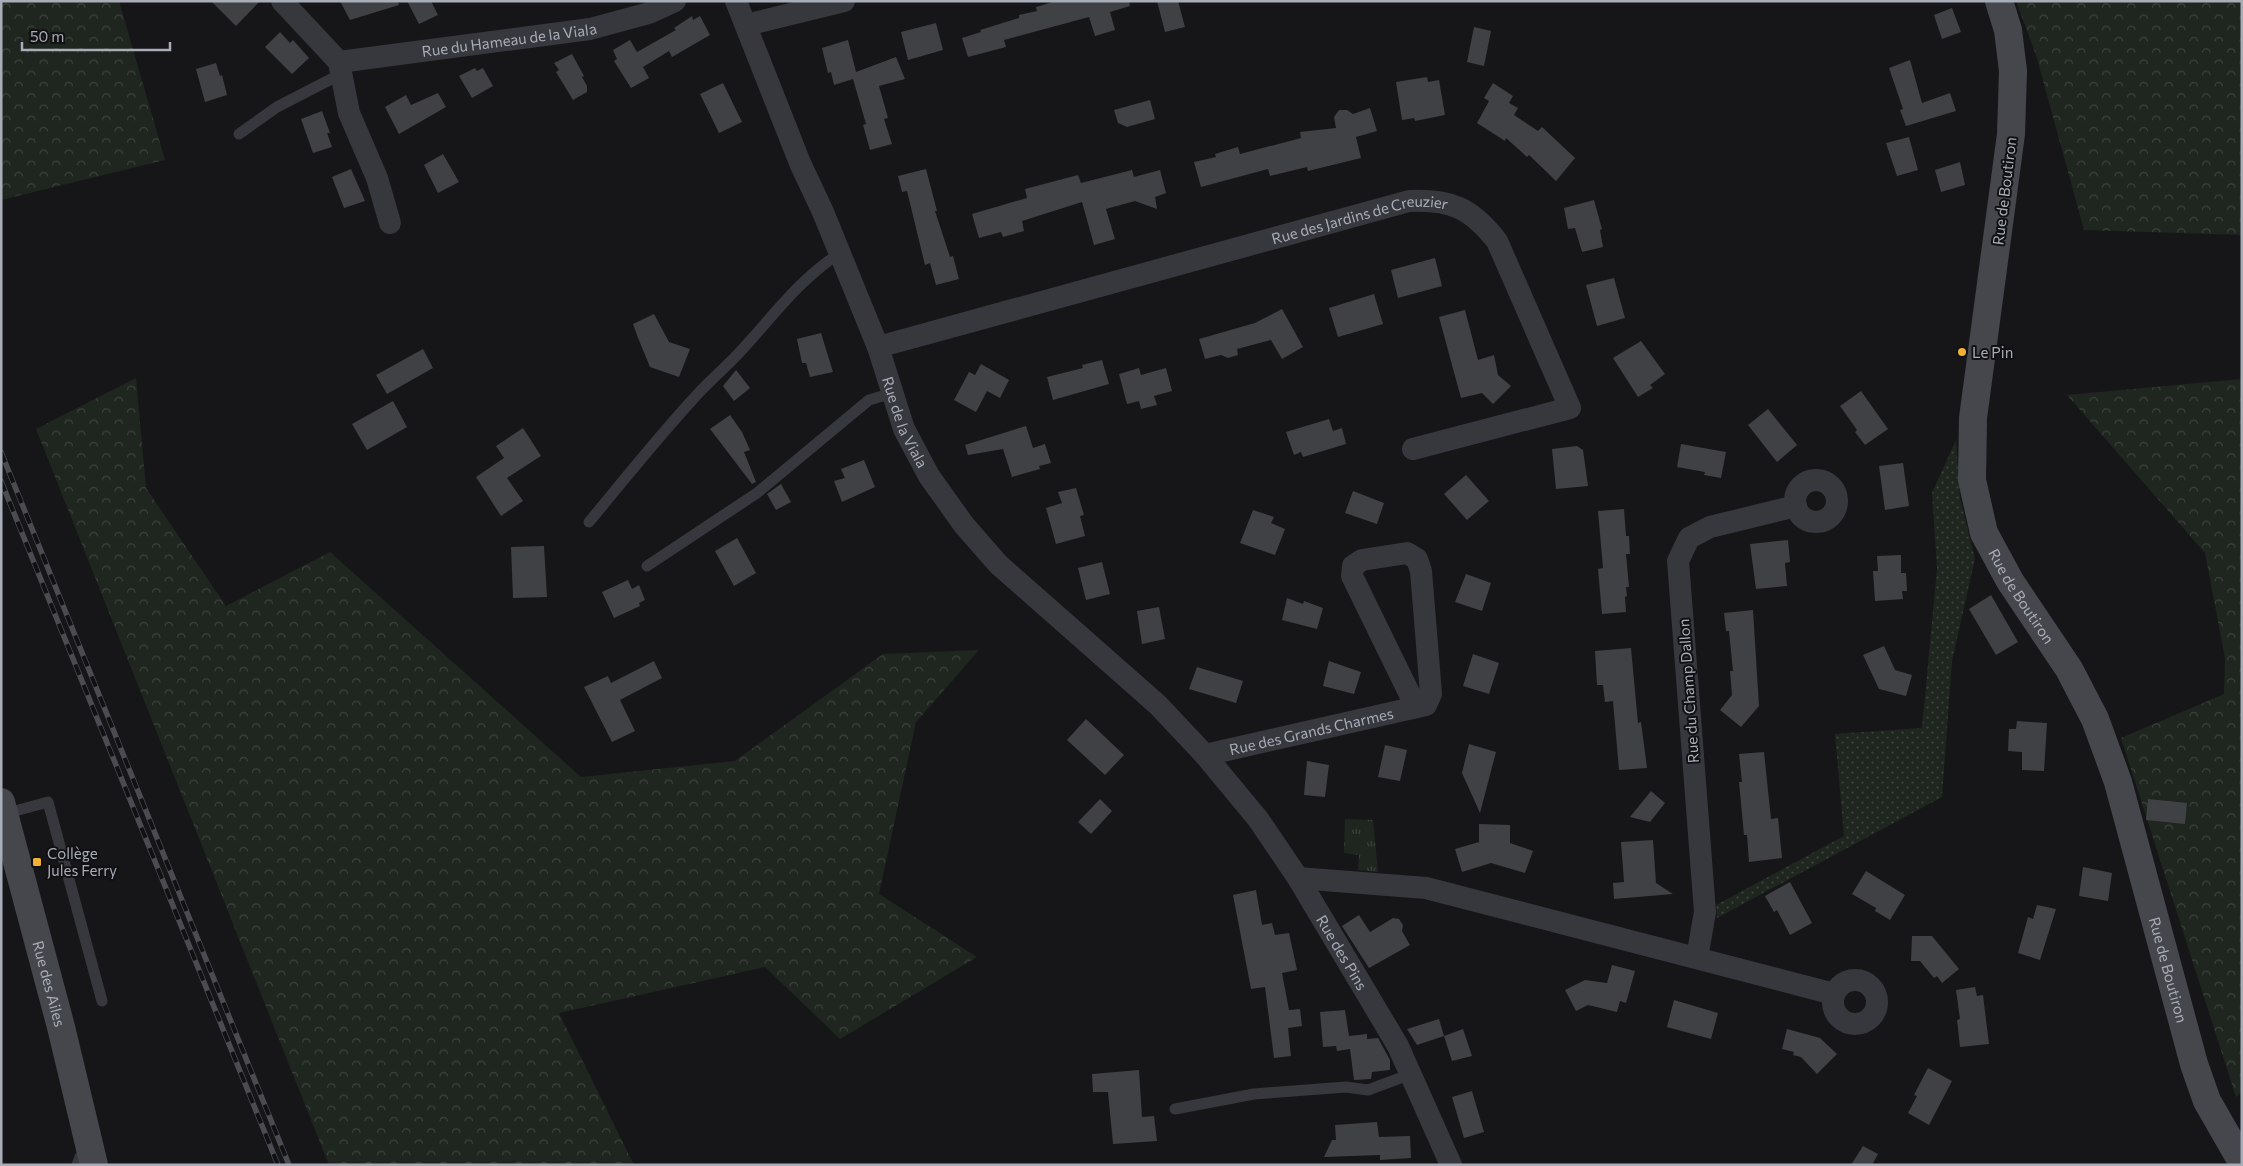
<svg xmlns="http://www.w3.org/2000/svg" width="2243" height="1166" viewBox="0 0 2243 1166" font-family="Commissioner,sans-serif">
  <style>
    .grass { fill: url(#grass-dots) }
    .forest { fill: url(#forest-crowns) }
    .park { fill: url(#park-tufts) }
    .building { fill: #404145 }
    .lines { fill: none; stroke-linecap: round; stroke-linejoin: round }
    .lane { stroke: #37383d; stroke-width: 11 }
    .street { stroke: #37383d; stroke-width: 22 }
    .secondary { stroke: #45474d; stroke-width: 28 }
    .rail-casing { stroke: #4a4c52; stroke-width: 5.5 }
    .rail { stroke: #111113; stroke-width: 4; stroke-dasharray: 11; stroke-linecap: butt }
    .poi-dot { fill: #f2b134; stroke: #111113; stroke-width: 2 }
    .labels { text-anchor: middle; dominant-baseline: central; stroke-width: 4; stroke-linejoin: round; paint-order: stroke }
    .street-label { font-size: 15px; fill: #a8adb8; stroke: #111113 }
    .poi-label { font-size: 15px; fill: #a8adb8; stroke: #111113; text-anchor: start }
  </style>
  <defs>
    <pattern id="grass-dots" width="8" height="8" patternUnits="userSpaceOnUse" patternTransform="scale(1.25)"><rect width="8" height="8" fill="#1e261f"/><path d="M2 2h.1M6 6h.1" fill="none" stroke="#3c433d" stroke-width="1.8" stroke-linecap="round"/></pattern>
    <pattern id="forest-crowns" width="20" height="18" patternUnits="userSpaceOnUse" patternTransform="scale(1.25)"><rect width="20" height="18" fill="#1e261f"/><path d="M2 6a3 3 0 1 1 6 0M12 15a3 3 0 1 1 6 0" fill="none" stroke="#3c433d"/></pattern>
    <pattern id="park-tufts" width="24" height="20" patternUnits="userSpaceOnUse" patternTransform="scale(1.25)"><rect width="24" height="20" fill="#1e261f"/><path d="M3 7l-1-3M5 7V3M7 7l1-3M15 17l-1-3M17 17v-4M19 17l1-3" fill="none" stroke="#3c433d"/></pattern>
  </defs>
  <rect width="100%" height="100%" fill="#161618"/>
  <!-- grass -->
  <path class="grass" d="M1956,440L1960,498L1975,559L1952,661L1942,797L1717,918L1716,905L1844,836L1835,734L1922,728L1937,569L1932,493Z"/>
  <!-- forest -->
  <path class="forest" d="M1,1H119L165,160L1,200Z
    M2016,1H2242V235L2084,230L2036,55Z
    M136,378L146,488L226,606L330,552L581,777L735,761L883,654L979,650L916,722L879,894L977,957L840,1039L765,967L559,1013L634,1165H329L36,429Z
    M2242,379V1092L2236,1097L2121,738L2224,694L2225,658L2205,553L2067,395Z"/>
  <!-- park -->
  <path class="park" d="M1345,819L1373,820L1378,872L1358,870L1359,855L1344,853Z"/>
  <!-- building -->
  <path class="building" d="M211,1H260L236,26Z
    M340,1H398L399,5L350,20Z
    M407,1H431L438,15L419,24Z
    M1056,1H1129L1130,6L1110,12L1115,30L1095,36L1089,17L1004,40L1006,47L968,57L962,38L981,32L980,30L1019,18V15L1037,11L1036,7Z
    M1157,1H1178L1185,27L1165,32Z
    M1952,8L1961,32L1942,39L1934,15Z
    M692,16L693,20L700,16L710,35L672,57L669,51L643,67L649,78L631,88L614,61L617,59L613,50L630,40L637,52L676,30L674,28Z
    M936,23L943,50L908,60L901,32Z
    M1474,27L1491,31L1484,66L1467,62Z
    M280,32L290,43L293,40L309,58L292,74L265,47Z
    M848,40L856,72L896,57L905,79L879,86L888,118L884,119L892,144L870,150L863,125L866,124L853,79L834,85L831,72L828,73L822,48Z
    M572,54L584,76L582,77L587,86V92L573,100L556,72L559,70L554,63Z
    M1910,60L1922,103L1950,93L1956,111L1906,126L1900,110L1903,109L1889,68Z
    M216,63L220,76L222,75L227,95L205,102L196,69Z
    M475,68L477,71L483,68L493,86L472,98L459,76Z
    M1427,77L1428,82L1439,80L1445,115L1415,121L1414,118L1402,120L1396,82Z
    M723,83L742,122L719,133L700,94Z
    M1493,83L1513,96L1509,103L1518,108L1514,115L1538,131L1542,127L1575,158L1556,181L1529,155L1527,157L1506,138L1505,141L1477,123L1489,101L1484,98Z
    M438,93L446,107L399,134L385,107L406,95L411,105Z
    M1150,100L1155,119L1127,127L1118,123L1114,110Z
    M1370,108L1377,131L1356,137L1361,158L1308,171L1307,167L1270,176L1268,169L1201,187L1194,162L1216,157L1215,154L1238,147L1240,154L1301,138L1300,132L1336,128L1334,117L1339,110H1347L1353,114Z
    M322,111L330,133H327L332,147L313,153L301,119Z
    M1909,137L1918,170L1897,176L1886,143Z
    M443,154L459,182L438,193L424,165Z
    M1960,162L1965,185L1941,192L1935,170Z
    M351,169L365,201L344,208L332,177Z
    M926,169L937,211H935L950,257L953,256L959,279L936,285L930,263L925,265L907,191L902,192L898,176Z
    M1132,170L1134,177L1160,170L1166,193L1155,197L1157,209L1135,201L1106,209L1115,239L1094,245L1082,202L1022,221L1024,231L1003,237L1001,232L979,238L972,214L1027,198L1025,189L1078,175L1081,183Z
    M1594,200L1602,229L1600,230L1603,247L1582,252L1575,228L1568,229L1564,208Z
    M1435,258L1442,286L1398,298L1391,270Z
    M1614,278L1625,318L1597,326L1586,285Z
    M1374,294L1383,324L1338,337L1329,308Z
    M1282,309L1303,347L1282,359L1271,340L1237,349L1238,355L1228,358L1221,355L1205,359L1199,339L1255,323Z
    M1465,310L1478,360L1494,355L1498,375L1511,386L1493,404L1482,393L1461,398L1439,317Z
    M654,314L669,342L690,349L679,377L650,367L638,338L633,324Z
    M821,333L833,372L810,377L806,363H802L797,339Z
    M1641,341L1665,374L1650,385L1653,388L1638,397L1613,358Z
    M423,349L433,368L387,394L376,375Z
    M1102,360L1109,384L1053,400L1047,377L1083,368L1082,365Z
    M981,364L1009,380L1000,398L987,391L976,412L954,400L969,372L975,375Z
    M1139,368L1141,375L1166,368L1172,391L1154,396L1157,405L1141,409L1139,401L1127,404L1119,374Z
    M736,370L750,388L734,401L723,386Z
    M1861,391L1888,429L1865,445L1855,432L1857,430L1840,406Z
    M393,401L407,427L367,450L352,424Z
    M1768,409L1797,445L1777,462L1748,425Z
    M730,415L742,432L750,450L744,452L756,482L752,484L710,429Z
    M1329,419L1333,431L1342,428L1346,444L1303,457L1301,452L1294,455L1286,432Z
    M1026,426L1033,448L1045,444L1051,463L1039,466L1040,469L1012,477L1003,449L968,455L965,445Z
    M523,428L541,456L507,478L523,501L501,516L476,477L504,458L496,446Z
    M1681,444L1726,452L1721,478L1704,475L1705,472L1677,467Z
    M1577,446L1583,450L1588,486L1556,489L1552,449Z
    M864,460L875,487L842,502L834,481L845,478L841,469Z
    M1903,463L1909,506L1885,510L1879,466Z
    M1466,475L1489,501L1467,520L1444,494Z
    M781,484L791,502L776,510L767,494Z
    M1076,488L1084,515L1080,516L1085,536L1056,544L1046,508L1062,503L1058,492Z
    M1353,491L1384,503L1377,524L1345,513Z
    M1624,509L1626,536H1629L1630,554H1626L1629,587H1626L1627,596L1625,597L1626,612L1602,614L1598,569L1603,568L1598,511Z
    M1253,510L1274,517L1271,523L1285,529L1275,555L1240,543Z
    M737,538L756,573L734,586L715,551Z
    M1788,540L1790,562L1785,563L1787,586L1756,589L1750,544Z
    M544,546L547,597L513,598L511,547Z
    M1901,555V573H1906L1907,591H1902L1903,599L1875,601L1873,571H1878L1877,556Z
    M1102,562L1110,594L1086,600L1078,568Z
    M1466,574L1491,583L1482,611L1455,602Z
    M628,580L632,589L639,585L645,600L639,603L640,606L614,618L602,592Z
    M1991,595L2018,642L1996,655L1969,609Z
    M1287,598L1303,604L1304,601L1323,608L1317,629L1282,620Z
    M1159,607L1165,639L1142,644L1137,611Z
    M1753,610L1759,706L1741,727L1720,710L1732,695L1730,671H1733L1729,631H1726L1724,613Z
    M1884,646L1895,670L1912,675L1906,696L1879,689L1863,655Z
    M1631,648L1638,723L1641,722L1647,768L1619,770L1613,701L1605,702L1603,685H1597L1595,651Z
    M1473,654L1499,663L1489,694L1463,686Z
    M654,661L662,678L620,700L635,731L612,742L584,687L608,676L611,683Z
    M1329,661L1361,672L1354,694L1323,686Z
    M1197,667L1243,681L1236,703L1189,689Z
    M1086,719L1124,755L1105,775L1067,740Z
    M2017,721L2047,723L2044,771L2022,770V752L2008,751L2009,729H2016Z
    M1469,744L1496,752L1480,813L1462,773Z
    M1385,745L1407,750L1400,781L1378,777Z
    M1764,752L1771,819L1778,818L1782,858L1749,862L1747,835H1744L1739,782H1742L1739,754Z
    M1307,761L1329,765L1325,797L1304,795Z
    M1651,791L1665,803L1650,822L1630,817Z
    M1100,799L1112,811L1091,834L1078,822Z
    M2148,799L2187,803L2185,824L2146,820Z
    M1479,824L1510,825V843L1533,851L1525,873L1491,863L1462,872L1455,849L1479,842Z
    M1653,840L1656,883L1673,894L1614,899L1613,883L1624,882L1621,842Z
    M2083,867L2112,873L2108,901L2079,896Z
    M1866,871L1905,895L1890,920L1875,911L1876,908L1852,894Z
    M1790,882L1812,923L1790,935L1777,910L1774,912L1765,896Z
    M1256,890L1262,925L1272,923L1275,935L1289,933L1297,970L1282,973L1289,1010L1300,1009L1302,1026L1288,1028L1291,1056L1274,1058L1265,987L1251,989L1233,895Z
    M2037,905L2056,909L2040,960L2018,953L2028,917L2033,919Z
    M1359,915L1370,932L1393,918L1399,919L1403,925L1402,931L1410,945L1369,968L1342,926Z
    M1912,936H1932L1959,969L1942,983L1937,976L1934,978L1920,961H1911Z
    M1612,965L1635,971L1626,1003L1620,1001L1617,1012L1588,1005L1576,1011L1565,990L1585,980L1607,983Z
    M1975,987L1977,996L1983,995L1989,1044L1960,1047L1957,1020L1960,1019L1956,990Z
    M1674,1000L1718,1013L1711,1039L1667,1027Z
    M1345,1010L1349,1036L1367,1034V1039L1378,1038L1390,1060V1070L1372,1072L1371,1079L1354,1080L1350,1049L1337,1051L1336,1046L1323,1047L1320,1012Z
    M1439,1019L1444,1036L1463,1029L1472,1056L1452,1061L1444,1036L1417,1045L1407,1029Z
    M1787,1029L1820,1038L1837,1054L1817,1074L1801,1057L1793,1055L1794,1052L1782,1049Z
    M1928,1068L1952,1081L1929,1125L1908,1113L1917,1096L1914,1095Z
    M1139,1070L1142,1117L1154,1116L1157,1141L1113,1144L1108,1092H1093L1092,1074Z
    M1472,1091L1484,1132L1464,1138L1452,1097Z
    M1377,1122L1379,1137L1410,1136L1411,1158L1380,1160V1155L1324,1157L1332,1140H1336L1335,1125Z
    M1863,1146L1878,1154L1872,1165H1851Z"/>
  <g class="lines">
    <!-- lane -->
    <path class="lane" d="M239,134L277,107L341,74
      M589,522C624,480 658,437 695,397C708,382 724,369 738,354C772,318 797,281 840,253
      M647,566L757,493L869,400L893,393
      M4,814L48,802L102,1001
      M1175,1109L1254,1094L1346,1087L1368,1090L1411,1074
      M77,1165L80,1157"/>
    <!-- street -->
    <g class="street">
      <path id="s1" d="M282,1L339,62L590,29L649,13L675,1"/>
      <path id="s2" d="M736,1L800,163L823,212L878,347L904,429L929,476L964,525L998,564L1158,705L1205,755L1258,819L1298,878L1398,1046L1451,1165"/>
      <path d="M746,25L844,1"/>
      <path d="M339,62L349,113L377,178L390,223"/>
      <path id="s3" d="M878,347L1409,201C1451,199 1471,208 1497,241L1570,408L1413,449"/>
      <circle cx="1816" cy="501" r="21"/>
      <path id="s4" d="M1205,755L1426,705L1431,694L1421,571L1417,559L1407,553L1362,560L1353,566L1352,576L1416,707"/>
      <path d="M1298,878L1426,888L1834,994"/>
      <path d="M1697,958L1705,912L1678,561L1689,538L1710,527L1796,506"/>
      <circle cx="1855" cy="1002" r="22"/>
    </g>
    <!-- secondary -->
    <g class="secondary">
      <path id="s5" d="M1999,1L2008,30L2013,71L2011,134L1973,418L1972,480L1984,533L2010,581L2069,669L2095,719L2118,782L2194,1064L2207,1101L2242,1162"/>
      <path id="s6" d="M1,802L61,1027L94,1165"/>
    </g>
    <defs>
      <path id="rail" d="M1,452L289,1165
        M1,481L278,1165"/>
    </defs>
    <!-- rail casing -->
    <use href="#rail" class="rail-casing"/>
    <!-- rail -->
    <use href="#rail" class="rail"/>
  </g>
  <!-- markers -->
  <g class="poi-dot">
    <circle cx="1962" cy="352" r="5"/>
    <rect x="32" y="857" width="10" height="10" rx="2.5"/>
  </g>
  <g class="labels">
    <!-- street labels -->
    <g class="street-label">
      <text stroke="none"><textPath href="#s1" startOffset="255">Rue du Hameau de la Viala</textPath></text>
      <text transform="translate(2004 191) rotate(-83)">Rue de Boutiron</text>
      <text stroke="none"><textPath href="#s3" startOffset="499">Rue des Jardins de Creuzier</textPath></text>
      <text stroke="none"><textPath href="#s2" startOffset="454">Rue de la Viala</textPath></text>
      <text stroke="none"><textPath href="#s5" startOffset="611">Rue de Boutiron</textPath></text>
      <text transform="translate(1688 691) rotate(-94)">Rue du Champ Dallon</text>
      <text stroke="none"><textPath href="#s4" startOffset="109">Rue des Grands Charmes</textPath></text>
      <text stroke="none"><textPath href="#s2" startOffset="1148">Rue des Pins</textPath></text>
      <text stroke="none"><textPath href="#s5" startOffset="1016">Rue de Boutiron</textPath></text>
      <text stroke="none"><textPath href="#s6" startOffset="188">Rue des Ailes</textPath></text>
    </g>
    <!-- poi labels -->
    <g class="poi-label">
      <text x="1972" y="352">Le Pin</text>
      <text x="47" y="853">Collège<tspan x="47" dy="17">Jules Ferry</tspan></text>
    </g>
  </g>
  <!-- border -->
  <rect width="2243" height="1166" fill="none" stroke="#a8adb8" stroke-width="5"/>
  <!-- scale -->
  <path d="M22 42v8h148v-8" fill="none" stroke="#a8adb8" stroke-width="2.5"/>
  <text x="30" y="42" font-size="15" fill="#a8adb8" stroke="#111113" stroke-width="4" paint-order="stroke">50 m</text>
</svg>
